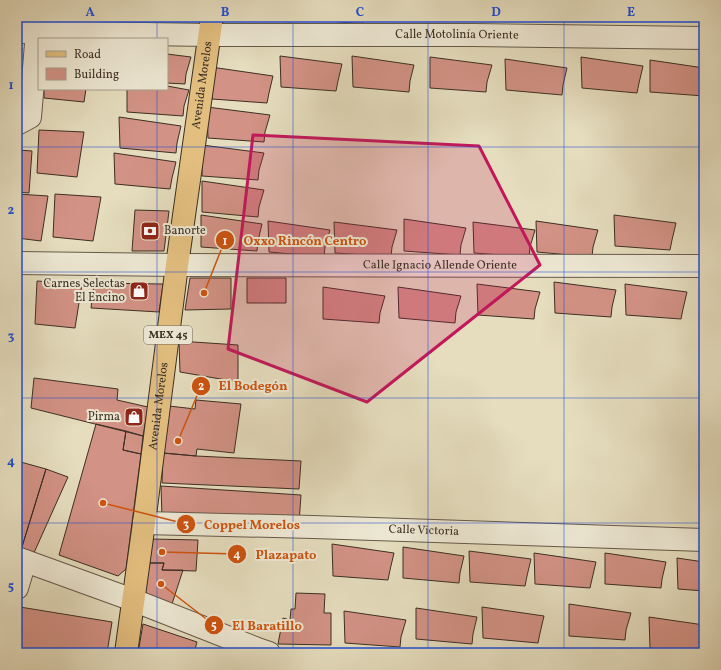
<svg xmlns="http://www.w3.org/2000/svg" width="721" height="670" viewBox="0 0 721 670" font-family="Vollkorn,serif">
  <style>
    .building { fill: #d29285; stroke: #3c2f23 }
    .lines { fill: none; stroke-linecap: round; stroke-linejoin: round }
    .street-casing { stroke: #665a4a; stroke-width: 24 }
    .primary-casing { stroke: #3c2f23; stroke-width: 24 }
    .street { stroke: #eee9d5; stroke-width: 22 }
    .primary { stroke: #e2be7f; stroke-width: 22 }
    .marked { fill: #c2185b; fill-opacity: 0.2; stroke: #c2185b; stroke-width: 3; stroke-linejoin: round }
    .grid { fill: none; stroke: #1d4ed8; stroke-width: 1; stroke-opacity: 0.55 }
    .labels { text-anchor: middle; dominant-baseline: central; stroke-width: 4; stroke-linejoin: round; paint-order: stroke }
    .shield { fill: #eee9d5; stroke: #716758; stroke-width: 1 }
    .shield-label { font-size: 11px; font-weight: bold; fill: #3c2f23 }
    .street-label { font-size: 12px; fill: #3c2f23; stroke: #eee9d5 }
    .poi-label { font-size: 12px; fill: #3c2f23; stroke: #eee9d5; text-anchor: end }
    .leader { fill: none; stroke: #ce530f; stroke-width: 1.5 }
    .callout-dot { fill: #ce530f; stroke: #eee9d5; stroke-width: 1.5 }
    .mark-label { font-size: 12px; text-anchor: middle; font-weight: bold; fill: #fff }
    .callout-label { font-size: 13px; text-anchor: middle; font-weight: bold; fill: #ce530f; stroke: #eee9d5; stroke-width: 4; stroke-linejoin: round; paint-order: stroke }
    .neatline { fill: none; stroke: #1d4ed8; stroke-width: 1.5 }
    .grid-label { font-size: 13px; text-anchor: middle; font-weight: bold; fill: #1d4ed8 }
  </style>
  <rect width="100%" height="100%" fill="#e5ddbe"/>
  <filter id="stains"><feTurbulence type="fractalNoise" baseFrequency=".005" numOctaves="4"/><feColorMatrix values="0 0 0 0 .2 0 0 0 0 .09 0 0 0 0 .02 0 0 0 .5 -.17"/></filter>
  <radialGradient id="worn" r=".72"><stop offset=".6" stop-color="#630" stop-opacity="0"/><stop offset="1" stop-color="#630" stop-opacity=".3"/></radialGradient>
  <!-- building -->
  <path class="building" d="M152,17H198V20Z
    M235,17H292L291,22L235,18Z
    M307,17H363L362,24L307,19Z
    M387,17H433V20Z
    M17,47L22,48L17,77Z
    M167,54L191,57L186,74L185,84L167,83Z
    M280,56L342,64L338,81L336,91L281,87Z
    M352,56L414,65L410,81L409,92L353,87Z
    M430,57L492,65L487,82L486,92L430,88Z
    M581,57L643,66L639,83L637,93L582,88Z
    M505,59L567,68L563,85L562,95L506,90Z
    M650,60L704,68V96L650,92Z
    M211,67L273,76L269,93L267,103L212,99Z
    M167,86L189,90L184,106L183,116L127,112V89H167Z
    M44,89H86L84,102L44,98Z
    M207,107L270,115L265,132L264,142L208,138Z
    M119,117L181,126L177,143L176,153L120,148Z
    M39,130L84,132L77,177L37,173Z
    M202,145L264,153L259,170L258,180L202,176Z
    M17,150L32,151L29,193L17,192Z
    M114,153L176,162L172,178L170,189L115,184Z
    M202,181L264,190L259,207L258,217L202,212Z
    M17,194L48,196L41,241L17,238Z
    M55,194L101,197L93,241L53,237Z
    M135,210L169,211L164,251H132Z
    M201,215L262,224L258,241L257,251L201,247Z
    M614,215L676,223L672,240L670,250L615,246Z
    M404,219L466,228L461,245L460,255L404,251Z
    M268,221L330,230L325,247L324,257L269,252Z
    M536,221L598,230L593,247L592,257L537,252Z
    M334,222L397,230L392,247L391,257L335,253Z
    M473,222L535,230L530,247L529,257L474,253Z
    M190,278H231V309L185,310Z
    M247,278H286V303H247Z
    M37,281L82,284L75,328L35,324Z
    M554,282L616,290L612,307L611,317L555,313Z
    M94,283L163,284L159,312L91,308Z
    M477,284L540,292L535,309L534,319L478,315Z
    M625,284L687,292L683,309L681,319L626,315Z
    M323,287L385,296L380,313L379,323L323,319Z
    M398,287L461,296L456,312L455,323L399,318Z
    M179,341L238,345V382L180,372Z
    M34,378L118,389L117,400L148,407L143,436L31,408Z
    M196,400L241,404L234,453L197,449L196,456L163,453L169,406L195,409Z
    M96,424L126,431L123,450L141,454L126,569L118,576L59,555Z
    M126,431L143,436L141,454L123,450Z
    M163,453L196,456L301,461L299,489L162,483Z
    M17,461L46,469L21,550L17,549Z
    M46,469L68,477L33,555L21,550Z
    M161,486L301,495L299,523L162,517Z
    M152,539L198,540L196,571L162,570L164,563H149Z
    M332,544L394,553L390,570L388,580L333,576Z
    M403,547L464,556L460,573L459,583L403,578Z
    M469,551L531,559L527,576L525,586L470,582Z
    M534,553L596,562L592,579L590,588L535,584Z
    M605,553L666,562L662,579L661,588L605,584Z
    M677,558L704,562V591L678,589Z
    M149,563H164L162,570H183L171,607L144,597Z
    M296,593L325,594L324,613H331V645L278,644L283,618L290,620L291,609H295Z
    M569,604L631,613L626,630L625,640L569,636Z
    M20,607L112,622L107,653H17V628Z
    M482,607L544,616L540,633L538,643L483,638Z
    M416,608L477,617L473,634L472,644L416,639Z
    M344,611L406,620L401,637L400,647L345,643Z
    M649,617L704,625V653L650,648Z
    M143,624L197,642L194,653H138Z"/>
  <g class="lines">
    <defs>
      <g id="street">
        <path id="s1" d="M17,32L209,35H473L704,38"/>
        <path d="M17,124L30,117L37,32"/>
        <path id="s2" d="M17,263L177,265L704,266"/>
        <path id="s3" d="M144,523L313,527L704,540"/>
        <path d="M17,558L133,600L260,650L269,653"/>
        <path d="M17,588L25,561"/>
      </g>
      <g id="primary">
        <path id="s4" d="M126,653L144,523L177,265L212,17"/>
      </g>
    </defs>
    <!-- street casing -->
    <use href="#street" class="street-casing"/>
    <!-- primary casing -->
    <use href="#primary" class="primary-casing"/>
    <!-- street -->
    <use href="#street" class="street"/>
    <!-- primary -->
    <use href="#primary" class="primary"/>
  </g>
  <!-- marked area -->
  <path class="marked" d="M253,135L479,146L540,265L367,402L228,349Z"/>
  <!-- grid -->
  <path class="grid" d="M157,17V39M293,17V653M428,17V653M564,17V653M157,89V653M17,147H704M17,272H704M17,398H704M17,523H704"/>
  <!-- icons -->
  <defs>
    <symbol id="bank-square" viewBox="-11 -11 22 22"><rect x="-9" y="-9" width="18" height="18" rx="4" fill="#8f2418" stroke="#eee9d5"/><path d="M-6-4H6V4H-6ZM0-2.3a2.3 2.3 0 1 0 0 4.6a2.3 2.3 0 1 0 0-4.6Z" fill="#fff"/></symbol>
    <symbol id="shop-square" viewBox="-11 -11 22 22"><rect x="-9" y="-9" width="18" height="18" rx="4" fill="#8f2418" stroke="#eee9d5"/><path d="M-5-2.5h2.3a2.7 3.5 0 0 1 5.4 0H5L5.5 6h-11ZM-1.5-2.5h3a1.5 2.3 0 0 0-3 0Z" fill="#fff"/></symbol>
  </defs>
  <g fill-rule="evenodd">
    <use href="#bank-square" x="139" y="220" width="22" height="22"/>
    <use href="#shop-square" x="128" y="280" width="22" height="22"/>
    <use href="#shop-square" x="123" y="406" width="22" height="22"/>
  </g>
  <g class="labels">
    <!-- shield labels -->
    <rect class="shield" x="144" y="326" width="48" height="18" rx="3"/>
    <g class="shield-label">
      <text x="168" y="335">MEX 45</text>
    </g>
    <!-- street labels -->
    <g class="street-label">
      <text stroke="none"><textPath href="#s1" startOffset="440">Calle Motolinía Oriente</textPath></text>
      <text stroke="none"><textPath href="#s4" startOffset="573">Avenida Morelos</textPath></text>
      <text stroke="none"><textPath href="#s2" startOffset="423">Calle Ignacio Allende Oriente</textPath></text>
      <text stroke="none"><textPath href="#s4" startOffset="249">Avenida Morelos</textPath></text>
      <text stroke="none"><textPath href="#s3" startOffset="280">Calle Victoria</textPath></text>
    </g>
    <!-- poi labels -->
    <g class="poi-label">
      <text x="164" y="231" text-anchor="start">Banorte</text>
      <text x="125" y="284">Carnes Selectas<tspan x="125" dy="14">El Encino</tspan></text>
      <text x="120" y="417">Pirma</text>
    </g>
  </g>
  <!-- callouts -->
  <path class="leader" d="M204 293L225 240M178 441L201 386M103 503L186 524M162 552L237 554M161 584L214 625"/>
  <g class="callout-dot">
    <circle cx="204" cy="293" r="4"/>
    <circle cx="178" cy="441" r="4"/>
    <circle cx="103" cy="503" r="4"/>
    <circle cx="162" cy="552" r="4"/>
    <circle cx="161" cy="584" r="4"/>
    <circle cx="225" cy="240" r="10"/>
    <circle cx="201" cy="386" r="10"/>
    <circle cx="186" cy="524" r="10"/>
    <circle cx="237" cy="554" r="10"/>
    <circle cx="214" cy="625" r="10"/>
  </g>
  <g class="mark-label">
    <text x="225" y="245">1</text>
    <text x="201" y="390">2</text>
    <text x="186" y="528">3</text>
    <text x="237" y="558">4</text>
    <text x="214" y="629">5</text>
  </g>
  <g class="callout-label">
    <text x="305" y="245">Oxxo Rincón Centro</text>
    <text x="253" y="390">El Bodegón</text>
    <text x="252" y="529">Coppel Morelos</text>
    <text x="286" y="559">Plazapato</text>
    <text x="267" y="630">El Baratillo</text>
  </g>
  <!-- margin -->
  <rect width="721" height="670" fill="none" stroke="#e5ddbe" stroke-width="44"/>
  <!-- legend -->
  <rect x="38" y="38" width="130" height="52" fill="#eee9d5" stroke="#a79f8e"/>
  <rect x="46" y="51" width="20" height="6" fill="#e2be7f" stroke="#a79f8e"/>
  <text x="74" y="58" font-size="12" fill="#3c2f23">Road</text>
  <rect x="46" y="68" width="20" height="12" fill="#d29285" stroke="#a79f8e"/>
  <text x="74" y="78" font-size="12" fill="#3c2f23">Building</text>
  <rect x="22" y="22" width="677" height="626" class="neatline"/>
  <g class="grid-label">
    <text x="90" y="16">A</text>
    <text x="225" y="16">B</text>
    <text x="360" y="16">C</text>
    <text x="496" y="16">D</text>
    <text x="631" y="16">E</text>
    <text x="11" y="89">1</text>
    <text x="11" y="214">2</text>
    <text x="11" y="340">3</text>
    <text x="11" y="465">4</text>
    <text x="11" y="590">5</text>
  </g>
  <rect width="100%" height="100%" filter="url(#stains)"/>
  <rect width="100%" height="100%" fill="url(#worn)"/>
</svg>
